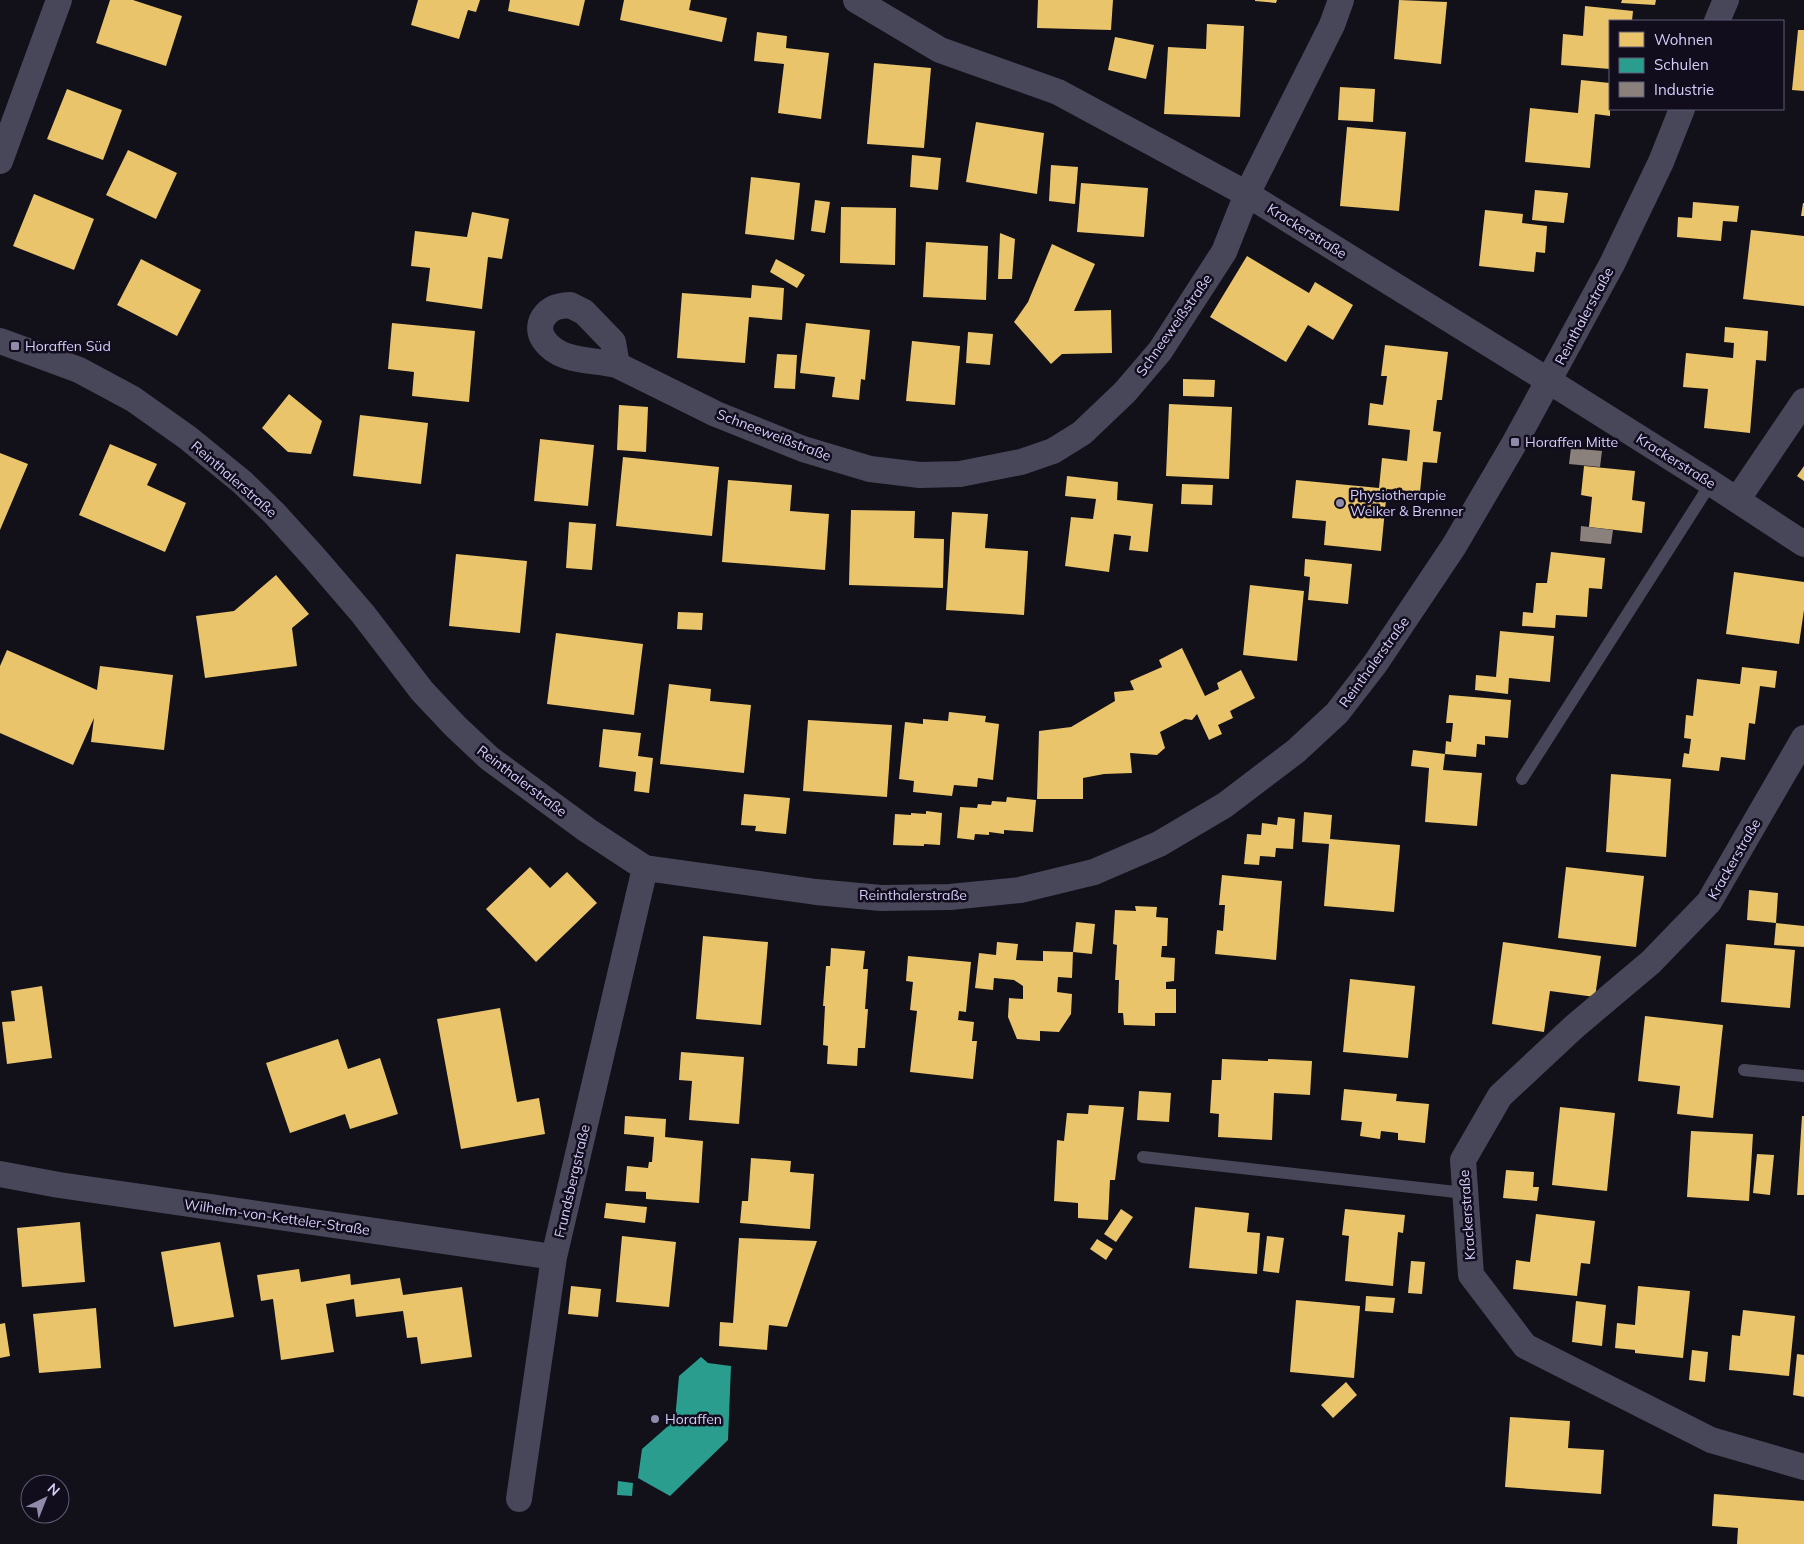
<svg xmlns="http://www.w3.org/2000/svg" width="1804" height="1544" viewBox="0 0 1804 1544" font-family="Mulish,sans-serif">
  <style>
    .homes { fill: #e9c46a }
    .schools { fill: #2a9d8f }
    .industry { fill: #8a817c }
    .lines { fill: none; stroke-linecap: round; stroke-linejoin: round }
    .lane { stroke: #484659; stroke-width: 12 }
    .street { stroke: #484659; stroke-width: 26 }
    .poi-dot { fill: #918bab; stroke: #110d1c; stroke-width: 2 }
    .labels { text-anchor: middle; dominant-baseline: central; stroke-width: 5; stroke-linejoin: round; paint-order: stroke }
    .street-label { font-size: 14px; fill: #d5cdfa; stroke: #110d1c }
    .poi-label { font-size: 14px; fill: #d5cdfa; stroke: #110d1c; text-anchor: start }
  </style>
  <rect width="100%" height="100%" fill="#121018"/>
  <!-- homes -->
  <path class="homes" d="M110,0H133L182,16L166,66L96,43Z
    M418,0H480L476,12L468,10L459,39L411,25Z
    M510,0H585L579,26L508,11Z
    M624,0H691L689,10L727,18L722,42L620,20Z
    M1038,0H1113L1111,30L1037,28Z
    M1255,0H1277L1276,3L1255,1Z
    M1399,0L1447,2L1441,64L1394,59Z
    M1622,0H1656L1655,5L1621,3Z
    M1585,6L1633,11L1632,21H1610V69L1561,65L1563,34L1583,36Z
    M1207,24L1244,26L1240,117L1164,114L1168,47L1206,49Z
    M1798,30H1804V91L1792,90Z
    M757,32L787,36L786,48L829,53L821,119L778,113L784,64L754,61Z
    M1115,37L1154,45L1146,79L1108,70Z
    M874,63L931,68L924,148L867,144Z
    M1581,80L1610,83V116L1595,114L1590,168L1525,162L1530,108L1578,113Z
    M1340,87L1375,89L1373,122L1338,120Z
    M67,89L122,110L103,160L47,139Z
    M976,122L1044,133L1037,194L966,182Z
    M1347,127L1406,132L1399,211L1340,206Z
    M128,150L177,173L156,219L106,195Z
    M912,155L941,158L938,190L910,187Z
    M1051,165L1078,167L1075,204L1049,201Z
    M751,177L800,183L794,240L745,234Z
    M1081,183L1148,188L1144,237L1077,232Z
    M1535,190L1568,193L1564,223L1532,220Z
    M34,194L94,219L74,270L13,246Z
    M815,200L830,202L825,233L811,231Z
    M1693,202L1739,206L1737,222L1723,221L1721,241L1677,237L1678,217L1692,218Z
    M1803,203H1804V216H1801Z
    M841,207L896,208L895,265L840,263Z
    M1485,210L1523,214L1522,223L1547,226L1545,253L1536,252L1534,272L1479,266Z
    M472,212L509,219L502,259L488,257L482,309L426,301L430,268L411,266L415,231L467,237Z
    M1751,230L1804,236V306L1743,299Z
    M1000,233L1015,239L1012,279H998Z
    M926,242L988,246L986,300L923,297Z
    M1052,244L1095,264L1074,311L1111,310L1112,353L1062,354L1051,364L1014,322L1028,302Z
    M1247,256L1309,293L1315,282L1353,305L1333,340L1308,325L1286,362L1210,317Z
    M141,259L201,290L177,336L117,305Z
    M776,259L805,275L797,288L770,272Z
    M752,285L784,288L782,320L749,317L745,363L677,358L682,293L751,298Z
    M392,323L475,331L469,402L412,396L414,372L388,369Z
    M806,323L870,330L865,380L861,379L859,400L832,397L835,377L800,373Z
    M1725,327L1768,331L1766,361L1756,360L1750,433L1704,428L1708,389L1683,387L1686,353L1733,358L1734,343L1724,342Z
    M968,332L993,334L990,365L966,363Z
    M912,341L960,346L955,405L906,401Z
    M1385,345L1448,352L1442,400H1437L1433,431L1441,432L1437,463L1423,462L1420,492L1387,489L1381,551L1324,545L1326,521L1292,518L1296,480L1379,488L1382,458L1407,461L1410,430L1368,425L1370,403L1383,405L1387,376H1381Z
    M777,354L797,355L795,389L774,388Z
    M1183,379L1215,380L1214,397L1183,396Z
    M289,394L322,421L311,454L288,452L262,428Z
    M1169,404L1232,407L1229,479L1166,476Z
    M619,405L648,407L646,452L617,450Z
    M360,415L428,423L421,484L353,476Z
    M540,439L594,445L588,506L534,501Z
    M110,444L157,464L147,485L186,503L165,552L79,515Z
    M0,453L28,464L0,530Z
    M623,457L719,467L712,536L616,526Z
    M1584,466L1635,471L1632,500L1645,502L1642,533L1589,527L1592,497L1581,495Z
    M1804,466V481L1797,476Z
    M1067,476L1118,482L1117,500L1153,504L1148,552L1129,550L1131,536L1114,534L1109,572L1065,566L1071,517L1093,519L1096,499L1065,496Z
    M728,480L792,485L790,511L829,514L825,570L722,562Z
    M1182,484L1213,485L1212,505L1181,504Z
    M851,510L915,511L914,538L944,539L943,588L849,585Z
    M952,512L988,514L985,548L1028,551L1024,615L946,610Z
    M569,522L596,524L592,570L566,568Z
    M1551,552L1605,558L1602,589L1589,588L1587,617L1556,615L1555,628L1522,626L1523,612L1533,613L1536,583H1547Z
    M456,554L527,561L520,633L449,626Z
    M1305,559L1352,564L1348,604L1308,600L1310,577L1304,576Z
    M1734,572L1804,582V610L1799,644L1726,634Z
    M276,575L309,614L292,628L297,666L205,678L196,616L234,611Z
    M1250,585L1304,591L1297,661L1243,655Z
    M678,612L703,613L702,630L677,629Z
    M1500,631L1554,636L1550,682L1509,678L1508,694L1475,690L1476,675L1496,677Z
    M556,633L643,644L634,715L547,704Z
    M1182,648L1205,696L1219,689L1217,683L1241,670L1255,698L1230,711L1233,718L1218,725L1222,734L1209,740L1197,714L1192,720L1185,719L1160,732L1165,748L1157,755L1130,753L1132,773L1104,774L1083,778V799H1037L1039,731L1071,727L1115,701L1114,692L1134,690L1130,681L1162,667L1159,660Z
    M7,650L97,690L100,666L173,675L164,750L91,742L94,718L73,765L0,733V666Z
    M1742,667L1777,671L1775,688L1760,686L1755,724L1749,723L1745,760L1721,757L1719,771L1682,767L1684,753L1689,754L1691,739L1684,738L1686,715L1693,716L1697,679L1740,684Z
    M669,684L711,689L710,701L751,705L744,773L660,764Z
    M1449,695L1511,700L1508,738L1485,736V745L1477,744L1476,757L1445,754L1443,770L1482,773L1477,826L1425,822L1429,768L1411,766L1413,750L1445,754L1446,741L1451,742L1453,723H1446Z
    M949,712L986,716L985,722L999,724L993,780L978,778L977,787L954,785L952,796L913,792L914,781L899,779L905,722L923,724V719L948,721Z
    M808,720L892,725L887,797L803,791Z
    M603,729L641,733L638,756L653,758L649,793L634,791L636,772L599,767Z
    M1611,774L1671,779L1666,857L1606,852Z
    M744,794L790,798L786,834L755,831L756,826L741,825Z
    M1007,797L1036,800L1033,832L1004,830V834L989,832V835L975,834L974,840L957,838L960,807L977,808L978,804L991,805L992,801L1006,802Z
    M926,811L942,813L940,845L924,844V846L893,845L895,814L911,815V813L926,814Z
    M1304,812L1332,815L1330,839L1400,845L1394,912L1324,906L1329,844L1302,842Z
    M1278,817L1295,819L1293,849L1276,848L1275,857L1260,856L1259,865L1244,864L1247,834L1261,835L1262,823L1277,825Z
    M530,867L550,888L567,872L597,903L536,962L486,909Z
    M1566,867L1644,876L1636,947L1558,938Z
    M1222,875L1282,881L1276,960L1215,954L1217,930L1223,931L1225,905H1219Z
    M1749,890L1778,893L1776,923L1747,920Z
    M1135,906L1157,907L1156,917L1168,918L1167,946H1162L1161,957L1175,958L1174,981L1166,982V989H1176V1013H1155V1026L1124,1025L1123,1013H1118L1119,980H1115L1117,945L1113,944L1115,910L1136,911Z
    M1076,922L1095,924L1092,954L1073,952Z
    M1776,923L1804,926V947L1774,945Z
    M703,936L768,942L761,1025L696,1019Z
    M997,942L1018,944L1016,960L1043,961V951L1073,952L1072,978L1058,977L1057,992L1072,994L1071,1014L1059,1032L1040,1031V1041L1017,1039L1008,1017L1009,998L1023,999V986L1014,980L994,978L993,990L975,988L979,953L996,955Z
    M1503,942L1601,956L1595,997L1550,991L1544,1032L1492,1024Z
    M1726,944L1795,950L1790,1008L1721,1002Z
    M831,948L865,951L863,969H868L865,1009H868L865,1048H858L857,1066L827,1064L828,1046L823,1045L825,1006H823L826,966H830Z
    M908,956L971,962L966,1012L959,1011L958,1020L974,1022L972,1041H977L973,1079L910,1072L917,1011L910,1010L913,982L906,981Z
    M1350,979L1415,986L1408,1058L1343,1052Z
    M42,986L52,1058L7,1064L2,1022L15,1021L11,991Z
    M500,1008L517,1102L539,1098L545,1134L461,1149L437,1019Z
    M1645,1016L1723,1025L1713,1118L1677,1114L1680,1086L1638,1081Z
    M338,1039L348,1069L380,1058L398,1114L350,1129L345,1114L290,1133L266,1063Z
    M681,1052L744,1057L739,1124L689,1120L692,1081L679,1080Z
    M1222,1059L1268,1061V1059L1312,1061L1310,1095L1274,1093L1272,1140L1218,1137L1219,1114L1210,1113L1212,1080H1221Z
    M1344,1089L1397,1094L1396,1101L1429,1104L1425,1143L1398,1140V1133L1381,1131L1380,1139L1360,1136L1362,1122L1341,1120Z
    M1139,1091L1171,1093L1169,1122L1137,1120Z
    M1089,1105L1124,1107L1115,1180H1110L1108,1220L1078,1218V1203L1054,1201L1057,1140L1064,1141L1067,1113L1088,1114Z
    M1560,1107L1615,1113L1607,1191L1552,1185Z
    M625,1116L666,1119L665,1137L703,1141L699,1203L646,1199V1192L625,1191L627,1166L648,1168L649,1162H652L654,1137L624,1134Z
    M1802,1116H1804V1195H1797Z
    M1691,1131L1753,1134L1749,1201L1687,1197Z
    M1757,1154L1774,1155L1770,1195L1753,1193Z
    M751,1158L791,1161L790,1172L814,1174L810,1229L740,1223L742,1201H748Z
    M1506,1170L1534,1172L1533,1187H1539L1537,1201L1503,1198Z
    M606,1203L647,1207L645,1223L604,1218Z
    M1195,1207L1249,1213L1247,1232L1260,1233L1257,1274L1189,1268Z
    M1121,1209L1133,1217L1116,1242L1104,1234Z
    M1345,1209L1405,1215L1403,1233L1398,1232L1393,1286L1345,1281L1349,1236L1342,1235Z
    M1536,1214L1595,1221L1590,1264L1581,1263L1577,1296L1513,1289L1516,1260L1530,1262Z
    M80,1222L85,1282L22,1287L17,1228Z
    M622,1236L676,1242L669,1307L616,1302Z
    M1267,1236L1284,1238L1279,1273L1263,1271Z
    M739,1238L817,1241L787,1327L769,1325L767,1350L719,1346L720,1322L733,1323Z
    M1097,1239L1113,1249L1106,1260L1090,1249Z
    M220,1242L234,1317L174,1327L161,1252Z
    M1411,1261L1425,1262L1422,1294L1408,1293Z
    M299,1269L301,1282L350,1274L351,1285L400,1278L403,1295L462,1287L472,1357L421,1364L417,1337L407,1338L403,1311L356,1317L354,1299L326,1304L334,1352L281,1360L273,1299L261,1301L257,1275Z
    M571,1286L601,1289L598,1317L568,1314Z
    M1638,1286L1690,1291L1683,1358L1635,1353V1350L1615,1348L1617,1323L1635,1325Z
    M1366,1296L1395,1298L1393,1313L1365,1311Z
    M1296,1300L1360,1306L1354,1378L1290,1372Z
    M1576,1301L1606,1305L1602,1346L1572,1342Z
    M96,1308L101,1368L39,1373L33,1314Z
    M1743,1310L1795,1316L1789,1376L1729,1370L1732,1335L1740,1336Z
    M5,1323L10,1356L0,1358V1324Z
    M1692,1350L1708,1352L1705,1382L1689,1380Z
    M1797,1354L1804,1355V1397L1793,1395Z
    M1346,1382L1357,1395L1333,1418L1321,1405Z
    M1510,1417L1570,1421L1568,1448L1604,1450L1601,1494L1505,1487Z
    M1714,1494L1804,1501V1544H1737L1738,1528L1712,1526Z"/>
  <!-- schools -->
  <path class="schools" d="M701,1357L708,1363L731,1366L728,1440L670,1496L638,1478L642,1449L675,1420L679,1376Z
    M618,1481L633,1483L632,1496L617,1495Z"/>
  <!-- industry -->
  <path class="industry" d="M1571,448L1602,451L1600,467L1569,464Z
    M1581,526L1613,530L1611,544L1580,541Z"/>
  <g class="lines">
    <!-- lane -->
    <path class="lane" d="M1522,779L1711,483
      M1744,1070L1804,1076
      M1143,1157L1465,1193"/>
    <!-- street -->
    <path class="street" d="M856,0L940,50L1058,92L1247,194L1549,381L1711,483L1804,544
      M1717,21L1726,0
      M0,161L59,0
      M570,305L584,312L613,342L617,365C592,359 560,363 544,340C539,333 539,325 543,318C550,307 558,306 570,305Z
      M0,341L79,370L133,399L188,438L242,482L274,513L313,556L363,614L422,691L455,726L489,758L587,830L645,868L816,892L881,898L950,897L1020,890L1094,872L1159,844L1225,805L1296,751L1337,713L1375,664L1454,546L1515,442L1612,264L1661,162L1682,109
      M617,365L716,414L803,449L870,469L920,475L960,474L1021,462L1053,451L1082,433L1125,392L1160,351L1224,252L1247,194L1332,25L1341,0
      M1737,500L1804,401
      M1804,738L1709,902L1651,962L1574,1027L1500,1096L1463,1160L1471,1275L1525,1346L1711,1440L1804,1467
      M0,1174L59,1185L554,1257
      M519,1499L554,1257L645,868"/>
  </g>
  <!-- markers -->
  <g class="poi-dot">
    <rect x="10" y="341" width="10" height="10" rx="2.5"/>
    <rect x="1510" y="437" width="10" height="10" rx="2.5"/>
    <circle cx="1340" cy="503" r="5"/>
    <circle cx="655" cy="1419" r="5"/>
  </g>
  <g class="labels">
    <!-- street labels -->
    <g class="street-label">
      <text transform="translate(1307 231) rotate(32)">Krackerstraße</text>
      <text transform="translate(1584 316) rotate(-62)">Reinthalerstraße</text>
      <text transform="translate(1174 325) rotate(-55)">Schneeweißstraße</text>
      <text transform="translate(774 435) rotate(21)">Schneeweißstraße</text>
      <text transform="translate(1676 461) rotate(32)">Krackerstraße</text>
      <text transform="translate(234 479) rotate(41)">Reinthalerstraße</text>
      <text transform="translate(1374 662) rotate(-54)">Reinthalerstraße</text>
      <text transform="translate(522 781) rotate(37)">Reinthalerstraße</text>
      <text transform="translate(1734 859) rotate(-60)">Krackerstraße</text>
      <text x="913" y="895">Reinthalerstraße</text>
      <text transform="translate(572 1181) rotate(-77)">Frundsbergstraße</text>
      <text transform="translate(1467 1215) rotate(-94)">Krackerstraße</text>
      <text transform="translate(277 1217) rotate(8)">Wilhelm-von-Ketteler-Straße</text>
    </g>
    <!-- poi labels -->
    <g class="poi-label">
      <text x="25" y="346">Horaffen Süd</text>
      <text x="1525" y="442">Horaffen Mitte</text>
      <text x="1350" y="495">Physiotherapie<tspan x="1350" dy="16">Welker &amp; Brenner</tspan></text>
      <text x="665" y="1419">Horaffen</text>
    </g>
  </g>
  <!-- legend -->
  <rect x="1609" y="20" width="175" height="90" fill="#110d1c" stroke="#5f5a75"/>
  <rect x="1619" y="32" width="25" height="15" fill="#e9c46a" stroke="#5f5a75"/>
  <text x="1654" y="45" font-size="15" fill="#d5cdfa">Wohnen</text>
  <rect x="1619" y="58" width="25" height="15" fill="#2a9d8f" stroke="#5f5a75"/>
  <text x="1654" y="70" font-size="15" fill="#d5cdfa">Schulen</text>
  <rect x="1619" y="82" width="25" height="15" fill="#8a817c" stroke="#5f5a75"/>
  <text x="1654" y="95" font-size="15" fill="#d5cdfa">Industrie</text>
  <!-- north arrow -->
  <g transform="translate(45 1499) rotate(43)"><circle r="24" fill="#110d1c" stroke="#5f5a75"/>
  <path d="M0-4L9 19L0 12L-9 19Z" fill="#918bab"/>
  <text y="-8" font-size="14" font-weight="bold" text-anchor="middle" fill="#d5cdfa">N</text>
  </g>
</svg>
